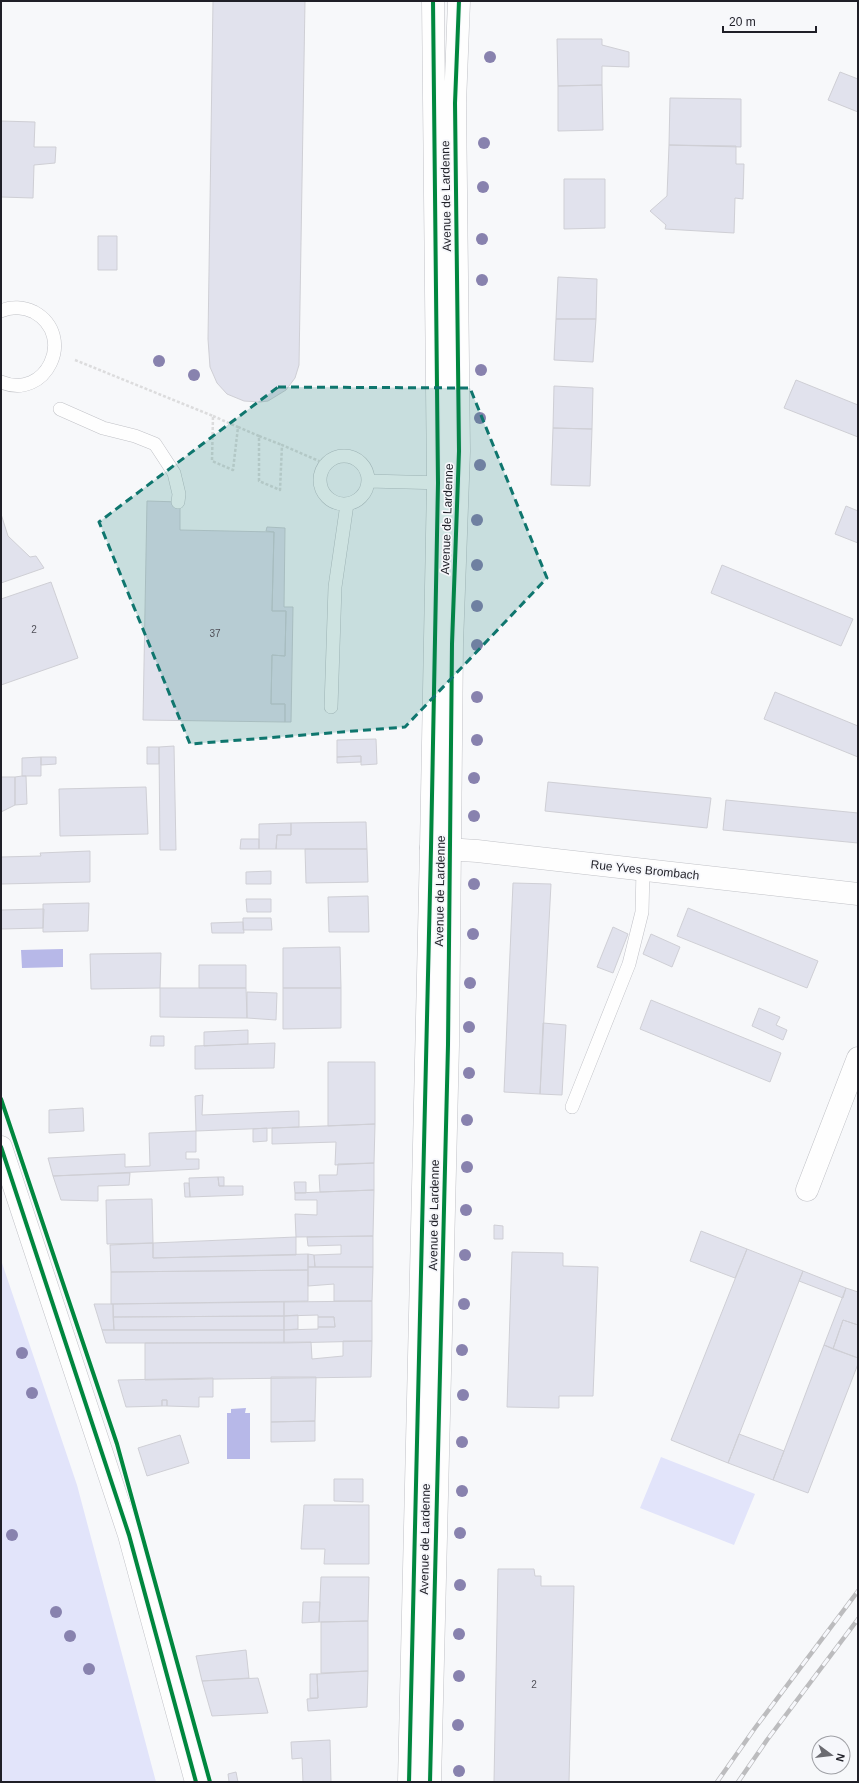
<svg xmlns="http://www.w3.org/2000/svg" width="859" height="1783" viewBox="0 0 859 1783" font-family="Helvetica,sans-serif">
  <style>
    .green { fill: #e2e4fa }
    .water { fill: #b7b8e8 }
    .building { fill: #e1e2ed; stroke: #cfcfd5 }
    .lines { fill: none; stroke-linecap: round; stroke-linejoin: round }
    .service-casing { stroke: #c1c2c7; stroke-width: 14 }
    .minor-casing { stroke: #c1c2c7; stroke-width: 23 }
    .primary-casing { stroke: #c1c2c7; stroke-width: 23 }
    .path { stroke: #dcdcdd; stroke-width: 2.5; stroke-dasharray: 3 2; stroke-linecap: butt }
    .service { stroke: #fefefe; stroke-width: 13 }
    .minor { stroke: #fefefe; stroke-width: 22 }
    .primary { stroke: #fefefe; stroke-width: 22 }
    .rail-casing { stroke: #bcbcbe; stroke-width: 4.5 }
    .rail { stroke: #f6f7fb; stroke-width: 3; stroke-dasharray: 9; stroke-linecap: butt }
    .cycleway-casing { stroke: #f6f7fb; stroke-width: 6 }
    .cycleway { stroke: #00873e; stroke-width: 4 }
    .tree { fill: #8882ae }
    .marked { fill: #0f766e; fill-opacity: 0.2; stroke: #0f766e; stroke-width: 3; stroke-dasharray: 8 5; stroke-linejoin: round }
    .labels { text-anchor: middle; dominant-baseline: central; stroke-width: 3.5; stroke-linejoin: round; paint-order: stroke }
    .number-label { font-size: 10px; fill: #505058 }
    .street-label { font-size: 12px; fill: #1f1f27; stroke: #f6f7fb }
  </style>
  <rect width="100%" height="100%" fill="#f7f8fa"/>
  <!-- green -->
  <path class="green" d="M1,1260L77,1485L156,1782H1Z
    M661,1457L755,1494L734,1545L640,1508Z"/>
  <!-- water -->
  <path class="water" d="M63,949V967L22,968L21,950Z
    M246,1408L245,1413H250V1459H227V1413H231V1409Z"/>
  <!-- building -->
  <path class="building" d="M213,1H305L299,365L295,378L286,390L268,401L260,402L244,401L227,394L217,383L210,367L208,339Z
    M557,39H602V45L629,52V67L602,66V85L558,86Z
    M840,72L858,79V112L828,100Z
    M602,85L603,130L558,131V86Z
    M670,98L741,99V147L669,145Z
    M1,121L35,122L34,147H56L55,163L34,165L33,198L1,197Z
    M669,145L736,146V164H744L743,199L735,198L734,233L665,229L666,225L650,211L667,196Z
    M564,179H605V228L564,229Z
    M98,236H117V270H98Z
    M558,277L597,279L596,319H556Z
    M556,319H596L593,362L554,360Z
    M796,380L858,405V437L784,408Z
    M554,386L593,388L592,429L553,428Z
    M553,428L592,429L590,486L551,485Z
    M147,501L180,502V530L274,532L272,611H286L285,656L272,655L271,704H285V722L143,720Z
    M846,506L858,511V543L835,534Z
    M1,514L8,536L30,557L36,556L44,568L1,583Z
    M267,527L285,528L284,607H293L291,722H285V704H271L272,655L285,656L286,611H272L274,532L266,531Z
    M722,565L853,619L841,646L711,593Z
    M51,582L78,658L1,685V599Z
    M775,692L858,726V757L764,719Z
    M376,739L377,764L361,765V756L337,757V740Z
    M174,746L176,850H160L159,747Z
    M147,747H159V764H147Z
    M361,756V762L337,763V757Z
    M41,757H56V764L41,765Z
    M41,757V776H22V758Z
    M22,776H26L27,804L15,805V777Z
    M1,777H15V805L1,812Z
    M548,782L711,798L707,828L545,811Z
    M146,787L148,834L60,836L59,789Z
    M726,800L858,813V843L723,830Z
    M366,822L367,849H276L277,835H291V823Z
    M291,823V835H277L276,849H259V824Z
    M241,839H259V849H240Z
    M305,849H367L368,882L306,883Z
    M90,851V882L1,884V857L41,856L40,853Z
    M271,871V884H246V872Z
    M513,883L551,884L540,1094L504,1092Z
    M368,896L369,932H329L328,897Z
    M246,899H271V912H247Z
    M89,903L88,931L43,932V904Z
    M688,908L818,961L807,988L677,936Z
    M44,909L43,928L1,929V910Z
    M243,918H271L272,930H243Z
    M243,922L244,933H212L211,923Z
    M613,927L628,934L613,973L597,967Z
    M651,934L680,947L672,967L643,954Z
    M340,947L341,988H283V948Z
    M161,953L160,988L91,989L90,954Z
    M199,965H246V988H199Z
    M160,988H246L247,1018L160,1017Z
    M283,988H341V1028L283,1029Z
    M247,992L277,993L276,1020L247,1018Z
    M651,1000L781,1053L770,1082L640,1029Z
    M759,1008L780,1017L776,1025L787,1030L783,1040L752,1026Z
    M543,1023L566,1025L562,1095L540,1094Z
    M248,1030V1044L204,1046V1032Z
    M151,1036H164V1046H150Z
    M275,1043L274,1068L195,1069V1046Z
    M328,1062H375V1124L328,1126Z
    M203,1095L202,1115L299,1111V1127L196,1131L195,1096Z
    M83,1108L84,1131L49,1133V1110Z
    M375,1124L374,1163L335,1165L336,1142L272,1144V1128Z
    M267,1128V1141L253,1142V1129Z
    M196,1131V1152H186V1159H199V1169L53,1176L48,1158L125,1154V1167L150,1166L149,1133Z
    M374,1163V1190L320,1192L319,1175H337L338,1164Z
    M130,1173L129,1185L98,1186V1201L61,1200L53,1176Z
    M218,1177H224V1186H219Z
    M218,1177L219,1186H243V1195L190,1197L189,1178Z
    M294,1182H306V1193H295Z
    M184,1183H189L190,1197H185Z
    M374,1190L373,1236L296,1237L295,1214L317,1215V1200H295V1193Z
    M152,1199L153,1243L107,1244L106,1200Z
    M494,1225L503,1226V1239H494Z
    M701,1231L747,1249L735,1278L690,1261Z
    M373,1236V1267H315L314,1255L341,1254V1245L308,1246L307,1237Z
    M296,1237V1255L153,1258V1243Z
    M153,1243V1258L308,1254V1270L111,1272L110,1245Z
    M747,1249L803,1271L728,1463L671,1440Z
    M512,1252L563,1253V1266L598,1267L593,1396H559V1408L507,1407Z
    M308,1254L314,1255L315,1267H308Z
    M308,1267H373L372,1301H334V1284L308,1286Z
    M308,1270V1301L111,1304V1272Z
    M803,1271L846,1288L843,1298L799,1281Z
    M846,1288L858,1292V1325L843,1320L833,1349L824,1345Z
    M372,1301V1341L284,1343V1330L318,1329V1327H335L334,1317H318V1315L284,1316V1302Z
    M284,1302V1316L113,1317V1304Z
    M94,1304H113L114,1330H102Z
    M298,1315V1329L284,1330V1316Z
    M284,1316V1330H114L113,1317Z
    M318,1317H334L335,1327H318Z
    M843,1320L858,1325V1358L833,1349Z
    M102,1330H284V1343H106Z
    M343,1341H372L371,1377L145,1380V1343L311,1342L312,1359L343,1356Z
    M824,1345L858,1358V1364L808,1493L773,1480Z
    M271,1377H316L315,1421L271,1422Z
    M213,1378V1397H199V1407L167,1406V1400H162V1406L126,1407L118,1380Z
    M162,1400H167V1406H162Z
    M315,1421V1441L271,1442V1422Z
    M739,1434L784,1451L773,1480L728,1463Z
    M180,1435L189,1463L147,1476L138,1448Z
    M334,1479H363V1502L334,1501Z
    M304,1505H369V1564H324L325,1549H301Z
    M498,1569H534L535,1576H541V1586H574L569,1782H494Z
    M321,1577H369L368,1621L319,1622Z
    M303,1602H320L319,1622L302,1623Z
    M368,1621V1671L321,1673V1622Z
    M246,1650L249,1678L202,1681L196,1656Z
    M368,1671L367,1707L308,1711L307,1699L318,1698L317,1674Z
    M310,1674H317L318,1698H310Z
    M258,1678L268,1713L212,1716L202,1681Z
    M330,1740L331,1782H303L302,1758L292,1759L291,1742Z
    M236,1772L238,1782H229L228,1774Z"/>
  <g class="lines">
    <defs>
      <path id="service" d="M1,311C11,306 24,307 34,312C77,336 46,401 1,382
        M60,409L103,428L135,436L155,444L174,473L179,494L178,502
        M320 480a24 24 0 1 1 48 0a24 24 0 1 1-48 0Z
        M368,481L444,483
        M331,707L335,587L347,504
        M572,1107L629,964L642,912L643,869"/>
      <path id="minor" d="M431,848L477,851L858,894
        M1,1147L129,1535L196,1782
        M807,1190L858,1058"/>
      <path id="primary" d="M409,1782L431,848L438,483L433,1
        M430,1782L448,1045L452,644L459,451L455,103L459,1"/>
    </defs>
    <!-- service casing -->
    <use href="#service" class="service-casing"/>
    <!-- minor casing -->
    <use href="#minor" class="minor-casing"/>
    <!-- primary casing -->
    <use href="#primary" class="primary-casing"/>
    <!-- path -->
    <path class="path" d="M75,360L213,416L212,461L233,470L238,427L259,436V481L280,490L282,445L326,464
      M213,416L238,427
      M259,436L282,445"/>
    <!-- service -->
    <use href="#service" class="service"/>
    <!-- minor -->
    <use href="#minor" class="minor"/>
    <!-- primary -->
    <use href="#primary" class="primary"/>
    <defs>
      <path id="rail" d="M717,1782L755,1728L858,1591
        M738,1782L767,1740L858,1619"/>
    </defs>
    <!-- rail casing -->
    <use href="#rail" class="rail-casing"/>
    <!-- rail -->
    <use href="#rail" class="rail"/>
    <defs>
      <path id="cycleway" d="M1,1099L117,1444L210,1782
        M1,1147L129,1535L196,1782
        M409,1782L431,848L438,483L433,1
        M430,1782L448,1045L452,644L459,451L455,103L459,1"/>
    </defs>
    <!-- cycleway casing -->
    <use href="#cycleway" class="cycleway-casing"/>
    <!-- cycleway -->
    <use href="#cycleway" class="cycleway"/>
  </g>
  <!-- trees -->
  <g class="tree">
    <circle cx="490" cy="57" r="6"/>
    <circle cx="484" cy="143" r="6"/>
    <circle cx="483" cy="187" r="6"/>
    <circle cx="482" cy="239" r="6"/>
    <circle cx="482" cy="280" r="6"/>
    <circle cx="159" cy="361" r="6"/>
    <circle cx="481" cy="370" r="6"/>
    <circle cx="194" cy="375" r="6"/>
    <circle cx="480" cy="418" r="6"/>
    <circle cx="480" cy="465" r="6"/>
    <circle cx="477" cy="520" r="6"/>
    <circle cx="477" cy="565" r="6"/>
    <circle cx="477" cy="606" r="6"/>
    <circle cx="477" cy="645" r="6"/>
    <circle cx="477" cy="697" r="6"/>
    <circle cx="477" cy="740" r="6"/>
    <circle cx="474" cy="778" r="6"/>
    <circle cx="474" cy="816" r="6"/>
    <circle cx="474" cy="884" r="6"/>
    <circle cx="473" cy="934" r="6"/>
    <circle cx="470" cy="983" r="6"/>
    <circle cx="469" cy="1027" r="6"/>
    <circle cx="469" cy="1073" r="6"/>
    <circle cx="467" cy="1120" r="6"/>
    <circle cx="467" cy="1167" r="6"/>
    <circle cx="466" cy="1210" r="6"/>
    <circle cx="465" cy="1255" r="6"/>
    <circle cx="464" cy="1304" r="6"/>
    <circle cx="462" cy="1350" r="6"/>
    <circle cx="22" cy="1353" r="6"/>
    <circle cx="32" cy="1393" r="6"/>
    <circle cx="463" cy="1395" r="6"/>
    <circle cx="462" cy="1442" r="6"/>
    <circle cx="462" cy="1491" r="6"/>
    <circle cx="460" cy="1533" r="6"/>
    <circle cx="12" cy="1535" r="6"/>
    <circle cx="460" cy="1585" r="6"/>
    <circle cx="56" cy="1612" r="6"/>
    <circle cx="459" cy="1634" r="6"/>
    <circle cx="70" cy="1636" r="6"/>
    <circle cx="89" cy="1669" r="6"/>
    <circle cx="459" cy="1676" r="6"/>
    <circle cx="458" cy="1725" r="6"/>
    <circle cx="459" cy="1771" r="6"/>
  </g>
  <!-- marked area -->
  <path class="marked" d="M278,387L470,388L547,578L405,727L190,744L99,522Z"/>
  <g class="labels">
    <!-- number labels -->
    <g class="number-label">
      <text x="34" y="629">2</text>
      <text x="215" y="633">37</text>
      <text x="534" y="1684">2</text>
    </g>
    <!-- street labels -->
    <g class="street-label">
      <text transform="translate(446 196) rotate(-91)">Avenue de Lardenne</text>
      <text transform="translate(447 519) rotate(-88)">Avenue de Lardenne</text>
      <text transform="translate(645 870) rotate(6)">Rue Yves Brombach</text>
      <text transform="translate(440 891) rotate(-89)">Avenue de Lardenne</text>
      <text transform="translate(434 1215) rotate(-89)">Avenue de Lardenne</text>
      <text transform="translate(425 1539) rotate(-89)">Avenue de Lardenne</text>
    </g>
  </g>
  <!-- border -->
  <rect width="859" height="1783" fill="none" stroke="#1f1f27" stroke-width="4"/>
  <!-- north arrow -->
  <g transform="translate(831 1755) rotate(105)"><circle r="19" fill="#f6f7fb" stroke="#a0a1a6"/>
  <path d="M0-3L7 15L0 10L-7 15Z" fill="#6b6b71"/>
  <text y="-6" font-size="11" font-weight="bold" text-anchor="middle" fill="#1f1f27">N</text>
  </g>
  <!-- scale -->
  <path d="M723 26v6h93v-6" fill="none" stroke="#1f1f27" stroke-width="2"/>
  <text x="729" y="26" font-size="12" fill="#1f1f27" stroke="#f6f7fb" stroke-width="3" paint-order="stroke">20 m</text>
</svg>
